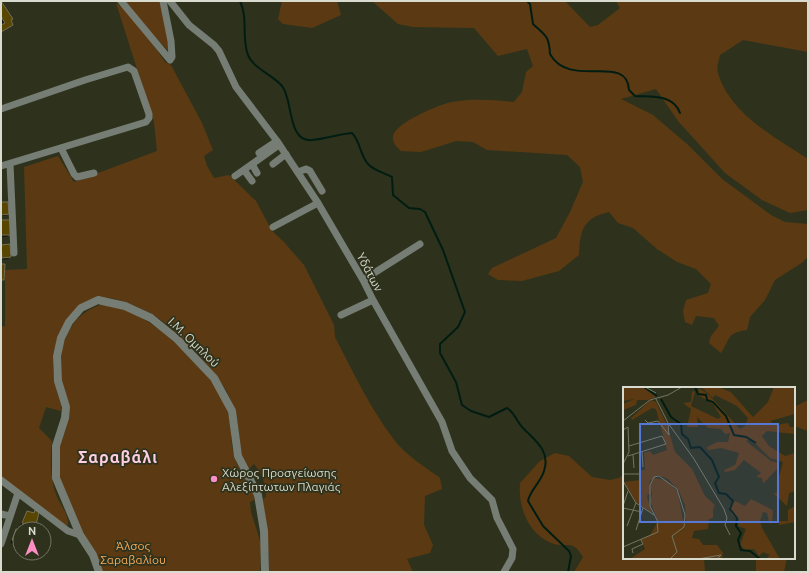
<svg xmlns="http://www.w3.org/2000/svg" width="809" height="573" viewBox="0 0 809 573" font-family="Ubuntu,sans-serif">
  <style>
    .green { fill: #5b3a13 }
    .shadow { fill: #0007 }
    .lines { fill: none; stroke-linecap: round; stroke-linejoin: round }
    .stream { stroke: #011d13; stroke-width: 2 }
    .building { fill: #574500; stroke: #766e56 }
    .minor { stroke: #757d74; stroke-width: 7 }
    .tertiary { stroke: #757d74; stroke-width: 8 }
    .poi-dot { fill: #fb8fc3; stroke: #2e321c; stroke-width: 1.5 }
    .labels { text-anchor: middle; dominant-baseline: central; stroke-width: 3.5; stroke-linejoin: round; paint-order: stroke }
    .street-label { font-size: 12px; fill: #d8dbcd; stroke: #2e321c }
    .poi-label { font-size: 12px; fill: #d8dbcd; stroke: #2e321c; text-anchor: start }
    .park-label { font-size: 12px; fill: #f7ac5a; stroke: #2e321c }
    .district-label { font-size: 16px; font-weight: bold; letter-spacing: 1px; fill: #fecee3; stroke: #2e321c }
    .inset-river { fill: none; stroke: #011d13; stroke-width: 2 }
    .inset-road { fill: none; stroke: #727663; stroke-width: 1 }
    .view { fill: #5578d5; fill-opacity: 0.15; stroke: #5578d5; stroke-width: 2 }
    .inset-edge { fill: none; stroke: #d8dbcd; stroke-width: 2 }
  </style>
  <rect width="100%" height="100%" fill="#2e321c"/>
  <!-- green -->
  <path class="green" d="M123,1H160L169,43L168,51Z
    M282,1H337L341,15L312,28L283,24L278,19Z
    M372,1H565L590,27L598,25L620,8L616,1H808V52L743,40L720,55C719,60 716,68 718,73C730,114 775,137 808,159V210L790,213L762,200L725,173L678,121L656,89L621,99L653,115L687,144L722,179L771,215L785,222L808,224V256L803,262L775,280L765,300L750,317L747,330C726,333 731,338 721,353L709,343L711,336L719,326L714,318L696,316L692,325L685,322L683,311L686,300L708,293L711,284L696,269L677,262L657,249L633,228L618,223L609,212C583,218 580,230 579,255L559,271L522,281L498,280L488,274L492,268L556,238L570,212L583,182L580,167L567,155L487,150L473,142L456,141L421,152L401,151C397,147 392,143 393,136C395,123 440,104 452,102C473,98 493,100 514,102L522,92L526,72L533,66L527,49L498,56L474,28L413,27L398,24Z
    M116,3L123,8L157,50L165,62L171,65L202,123L213,150L204,156L207,166L214,178L229,175L256,201L272,231L283,241L304,265L334,325L335,337C353,372 371,410 395,441C406,455 425,467 440,478L442,489L425,496L424,525L433,545L430,553L407,559L413,572H268L269,558L263,499L266,497C266,483 262,474 254,464L248,470C243,460 239,450 238,438C238,434 239,430 238,426C237,415 232,402 227,392C216,371 180,334 161,320C147,310 110,292 93,299C85,302 77,314 72,320C46,347 51,371 61,405V411L46,407L39,428L52,441C50,459 50,479 57,497C61,506 69,515 68,525H65L1,477V327L5,326V270L27,269L24,167L58,156L74,182L157,151L154,122Z
    M100,305C144,304 210,367 226,406C233,423 229,442 235,459C240,473 250,484 255,497L253,501L250,502L251,512L261,544L260,572H103C90,547 70,513 62,486C59,475 57,462 59,450C60,440 67,431 67,421C67,407 62,393 60,379C57,348 69,315 100,305Z
    M808,400V431L794,426V407Z
    M555,453L569,456L592,477L610,480L619,478L624,474V558H704L705,572H574L583,557C572,538 566,549 551,543C528,533 518,507 520,483L540,461Z
    M756,558H787L784,572H756Z"/>
  <!-- shadow -->
  <path class="shadow" d="M2,1L12,19L10,21L12,25L1,32L3,25L1,22Z
    M1,203L8,214L5,216H1Z
    M1,221L10,234L7,237H1Z
    M2,246L10,257L8,259L1,260Z
    M27,512L33,514L35,512V520L37,521L34,529H23L24,527L20,525Z
    M16,530L20,531V546L10,543Z"/>
  <g class="lines">
    <!-- stream -->
    <path class="stream" d="M240,1C248,18 242,35 247,52C251,68 272,74 282,86C293,98 287,143 312,140C326,139 338,134 352,133C361,142 360,157 369,165C375,171 385,173 392,177L393,195L409,208L420,209L425,212L443,250L465,312L458,327L440,344V353L456,382L462,405L471,411L489,417L507,408C515,413 516,420 522,427C534,440 551,450 544,471C541,482 530,490 528,501L543,526L569,551L571,556L568,572
      M527,1L530,4L533,24C546,36 549,36 550,54C570,90 627,52 629,90L635,96C652,97 673,94 680,113"/>
  </g>
  <!-- building -->
  <path class="building" d="M1,1L13,19L11,20L13,25L1,32V25L5,23L1,16Z
    M1,202H8L9,214L1,215Z
    M1,220H10L11,235H1Z
    M10,244L11,257L2,258L1,245Z
    M1,264H5L4,280H1Z
    M35,510L39,512L35,529L24,528L26,524L22,523L27,511L34,513Z
    M16,529L20,530V543L12,540Z"/>
  <g class="lines">
    <!-- minor -->
    <path class="minor" d="M121,1L170,60L172,57L171,41L163,1
      M170,1L189,25L214,45L219,51L236,87L277,141L318,203L363,280L373,300L442,422L452,451L470,478L492,500L497,518L513,549L512,558L504,572
      M1,109L85,80L128,67L134,71L149,114V118L146,122L1,166
      M61,148L74,174L77,177L94,173
      M259,153L277,141
      M10,164L14,253
      M252,164L257,173
      M273,164L286,154
      M244,170L252,181
      M298,172L306,169L310,171L322,191
      M235,176L279,145
      M273,227L318,203
      M363,280L420,244
      M341,315L373,300
      M1,480L68,531L80,535
      M1,514L10,516
      M1,544L18,493"/>
    <!-- tertiary -->
    <path class="tertiary" d="M99,572L93,555L80,535L56,478V446L65,418L66,407L58,381L57,356L61,338L69,322L81,308L98,300L125,306L151,318L177,339L214,378L232,411L238,456L258,495L264,531L265,572"/>
  </g>
  <!-- markers -->
  <circle class="poi-dot" cx="214" cy="479" r="4"/>
  <g class="labels">
    <!-- street labels -->
    <g class="street-label">
      <text transform="translate(370 272) rotate(62)">Υδάτων</text>
      <text transform="translate(194 342) rotate(44)">Ι.Μ. Ομπλού</text>
    </g>
    <!-- poi labels -->
    <g class="poi-label">
      <text x="222" y="472">Χώρος Προσγείωσης<tspan x="222" dy="14">Αλεξίπτωτων Πλαγιάς</tspan></text>
    </g>
    <!-- park labels -->
    <g class="park-label">
      <text x="133" y="545">Άλσος<tspan x="133" dy="14">Σαραβαλίου</tspan></text>
    </g>
    <!-- district labels -->
    <g class="district-label">
      <text x="118" y="457">Σαραβάλι</text>
    </g>
  </g>
  <!-- overview -->
  <g transform="translate(623 387)">
    <rect width="172" height="172" fill="#2e321c"/>
    <path d="M0,0H20L33,10L25,13H14L13,18L0,23V17L11,12L0,14ZM78,0H96L107,5L105,2L130,30L145,15L151,0H172V27L147,34L153,38L165,36L167,40H172V47L144,44L139,49L146,59L162,69L172,66V104L166,106L164,119L151,107L155,105L154,97L160,75L147,71L128,52L123,54L148,74L156,76L154,82L140,97L139,91L133,90L138,86L121,73L112,83L102,85L101,83L112,78L116,66L98,61L85,63L84,60L94,55H105L107,46L102,47L98,42L85,41L74,30L75,40H64L68,22L60,16L68,15L69,4L72,5L68,19L95,32L98,30L90,17L75,8L76,1L86,8L117,42L122,39L125,31L114,19L92,8L90,11ZM28,13L33,15L44,38L52,65L69,82L82,109L92,118L90,122V131L86,132L85,142L71,144L69,151L76,152L80,158H94L100,166L99,172H7L22,162L18,152L27,148L35,135L27,114L29,107L27,98L31,91L43,93L55,105L61,139L63,134L62,119L56,104L45,92L35,88L27,94L26,97L28,107H25L24,110L29,126L13,115L1,95L18,93V83H22L21,66L27,64L30,68L44,63L33,22L29,21L9,33L8,31ZM128,112L150,123L149,137L146,135L144,126L140,125L137,134L139,141L157,172H143L147,168L140,165L136,169L131,162L122,163L117,158L123,142L115,139L116,132L109,128L106,119L112,114L122,119ZM172,119V135L156,138V134H165V123Z" fill="#5b3a13"/>
    <path class="inset-river" d="M21,0L34,9M72,0L75,7L83,8L84,13L90,15L103,29L111,48L123,50L133,56M38,12L48,30L58,37L59,47L65,52L68,61L77,60L89,73L96,90L92,96L96,106L103,107L110,114L107,122L114,131L113,139L118,146L115,153L118,163L127,164L137,172"/>
    <path class="inset-road" d="M22,0L33,6M33,12L45,36L71,72L101,122L104,131L102,138L107,148M22,33L25,36L35,34L46,48L45,37M0,34L27,13L45,8L59,0M0,43L5,40L6,65L0,77M19,65L20,80M10,68L11,81M5,69L43,57L39,49L6,59M0,87H17M0,94L13,116L31,128M0,119L5,104M0,121L19,125M4,139L13,116M13,143L20,121M0,160L35,145L34,133L27,119V98L31,90L36,89L54,102L62,128L61,140L49,149L54,165L47,172M10,166L9,162L20,157L18,153M75,172L98,168L94,172"/>
    <path class="view" d="M17,37H155V135H17Z"/>
    <rect width="172" height="172" class="inset-edge"/>
  </g>
  <!-- border -->
  <rect width="809" height="573" fill="none" stroke="#d8dbcd" stroke-width="4"/>
  <!-- north arrow -->
  <g transform="translate(32 541)"><circle r="19" fill="#2e321c" stroke="#727663"/>
  <path d="M0-3L7 15L0 10L-7 15Z" fill="#fb8fc3"/>
  <text y="-6" font-size="11" font-weight="bold" text-anchor="middle" fill="#d8dbcd">N</text>
  </g>
</svg>
